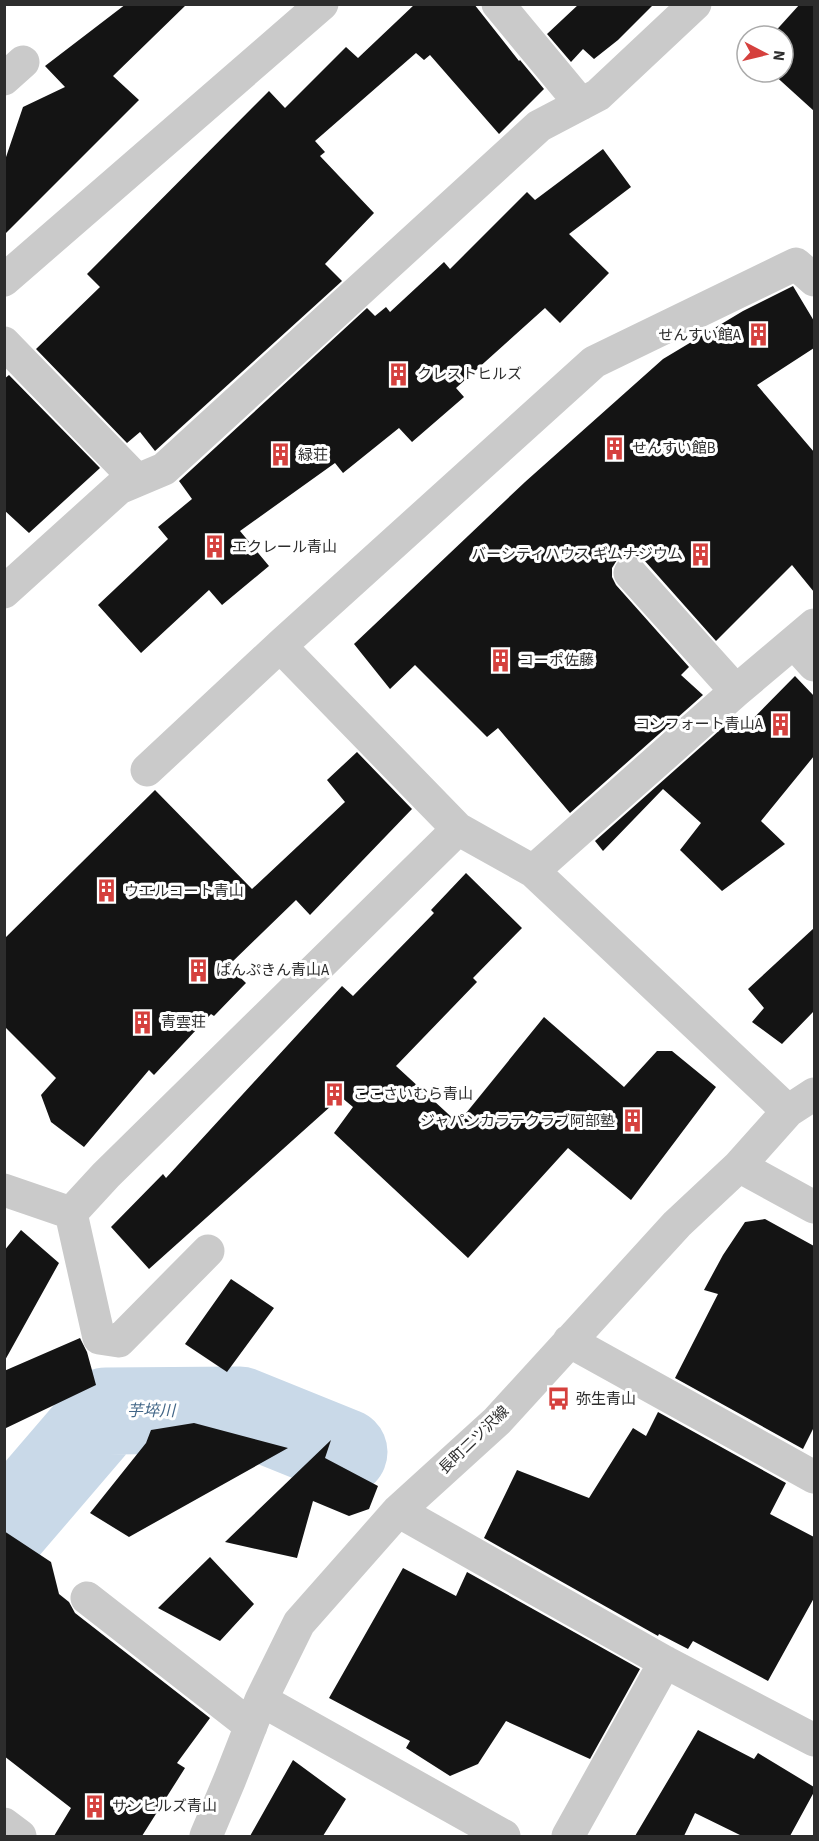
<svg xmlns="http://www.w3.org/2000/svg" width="819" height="1841" viewBox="0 0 819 1841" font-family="'Source Sans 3','Noto Sans JP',sans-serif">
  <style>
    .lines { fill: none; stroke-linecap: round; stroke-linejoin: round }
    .river { stroke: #c9d9e8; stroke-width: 87 }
    .building { fill: #141414 }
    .minor { stroke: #cacaca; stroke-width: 33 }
    .labels { text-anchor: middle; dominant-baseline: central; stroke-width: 6; stroke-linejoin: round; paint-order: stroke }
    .poi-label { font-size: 15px; fill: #2d2d2d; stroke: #fff; text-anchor: start }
    .street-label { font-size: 15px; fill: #2d2d2d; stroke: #fff }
    .water-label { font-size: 16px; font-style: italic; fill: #426687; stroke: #fff }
  </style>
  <rect width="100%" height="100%" fill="#fff"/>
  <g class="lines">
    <!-- river -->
    <path class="river" d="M4,1530L106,1411L240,1410L344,1452"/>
  </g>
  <!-- building -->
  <path class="building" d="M126,4H187L113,76L139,100L4,235V163L23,107L65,87L45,66Z
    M415,4H474L519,61L520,60L544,89L499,134L430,55L424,60L416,53L315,141L325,152L320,156L374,213L325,264L342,281L155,451L140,432L127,443L36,349L100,287L87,274L269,91L285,108L346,47L358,58Z
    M579,4H654L618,40L594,59L583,49L571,62L547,34Z
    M800,4H814V111L771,72H783V36H771Z
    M603,149L631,187L569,234L609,273L560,323L545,308L456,388L464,397L412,442L399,428L343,473L335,463L240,531L269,566L222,605L209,590L141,653L98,605L168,539L158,527L192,499L179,481L367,308L375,316L386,307L390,312L444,262L450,269L527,192L535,200Z
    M793,286L814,321V348L757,385L814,452V592L792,565L716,641L644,560L635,555H627L617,560L612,568V577L616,585L689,667L681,675L703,695L570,813L498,728L487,737L415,665L390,689L354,644L525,482L663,359L743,311Z
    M9,375L100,468L29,533L4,510V379Z
    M795,676L814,696V756L761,821L785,844L722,891L680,850L701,823L663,789L603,851L595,841L730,721L741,731Z
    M357,752L412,809L310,915L296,900L228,966L246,983L214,1016L211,1014L154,1075L149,1070L84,1147L51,1122L41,1095L56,1078L4,1026V939L155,790L252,889L345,802L327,780Z
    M466,873L522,928L473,978L477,982L396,1066L458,1123L544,1017L624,1087L657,1051H672L716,1087L631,1200L568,1148L468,1258L334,1133L353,1107L341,1097L149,1269L111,1227L163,1174L166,1178L342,986L353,996L434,913L431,910Z
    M814,928V1011L782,1044L752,1022L764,1008L748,989Z
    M765,1219L814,1246V1427L803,1449L675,1378L718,1294L704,1290L723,1255L745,1222Z
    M21,1230L59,1263L4,1362V1251Z
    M231,1279L274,1308L227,1372L185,1344Z
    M80,1338L87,1352L96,1385L4,1429V1371Z
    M658,1412L786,1483L770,1514L814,1537V1598L768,1681L693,1641L688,1649L659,1634L658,1636L484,1538L517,1470L589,1498L633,1428L646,1436Z
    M194,1423L288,1448L129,1537L90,1513L146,1443L151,1430Z
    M331,1440L325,1458L378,1486L369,1509L349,1516L313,1501L297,1558L225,1542Z
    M4,1531L51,1562L59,1594L69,1602L75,1613L210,1718L177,1763L185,1768L142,1836H54L71,1808L4,1756Z
    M210,1557L254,1604L220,1641L158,1608Z
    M403,1568L456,1596L467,1572L640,1669L590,1759L506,1721L478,1764L450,1776L406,1748L410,1741L329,1698Z
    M698,1730L754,1759L758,1753L814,1787V1792L790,1836H742L695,1813L684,1836H635Z
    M293,1760L346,1799L323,1836H250Z"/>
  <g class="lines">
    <!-- minor -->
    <path class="minor" d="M498,4L581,104
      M4,79L23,62
      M4,280L322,4
      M4,343L137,480
      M630,573L736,691
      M4,592L119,488L164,469L539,126L598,95L695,4
      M794,643L814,665
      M147,770L280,646
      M533,871L736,691L814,625
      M788,1111L533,871L458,829L280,646L594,362L796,264L814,280
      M739,1166L814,1207
      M4,1190L71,1213L106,1175L458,829
      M71,1213L99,1338L119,1341L208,1251
      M569,1341L814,1477
      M398,1511L665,1662L814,1740
      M87,1598L251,1726
      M261,1700L504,1836
      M4,1824L20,1836
      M206,1836L230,1779L261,1700L299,1623L398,1511L497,1421L677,1224L739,1166L788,1111L814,1094
      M568,1836L665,1662"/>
  </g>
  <!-- icons -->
  <defs>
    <symbol id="building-bare" viewBox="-9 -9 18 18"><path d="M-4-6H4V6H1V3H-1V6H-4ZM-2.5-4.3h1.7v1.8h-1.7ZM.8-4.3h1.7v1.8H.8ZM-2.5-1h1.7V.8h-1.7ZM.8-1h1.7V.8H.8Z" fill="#d5403d" stroke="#fff" stroke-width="2.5" paint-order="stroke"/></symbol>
    <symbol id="bus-bare" viewBox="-9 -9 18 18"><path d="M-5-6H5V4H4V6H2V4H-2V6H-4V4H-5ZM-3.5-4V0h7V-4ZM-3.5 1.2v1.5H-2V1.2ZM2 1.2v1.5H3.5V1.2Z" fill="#d5403d" stroke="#fff" stroke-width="2.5" paint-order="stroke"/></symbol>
  </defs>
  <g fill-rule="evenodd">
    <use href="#building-bare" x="742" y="318" width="33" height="33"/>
    <use href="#building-bare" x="382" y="358" width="33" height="33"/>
    <use href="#building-bare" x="598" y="432" width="33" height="33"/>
    <use href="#building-bare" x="264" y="438" width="33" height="33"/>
    <use href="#building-bare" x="198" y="530" width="33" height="33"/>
    <use href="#building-bare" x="684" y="538" width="33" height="33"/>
    <use href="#building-bare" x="484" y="644" width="33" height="33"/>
    <use href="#building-bare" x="764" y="708" width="33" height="33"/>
    <use href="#building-bare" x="90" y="874" width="33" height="33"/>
    <use href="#building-bare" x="182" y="954" width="33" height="33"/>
    <use href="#building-bare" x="126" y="1006" width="33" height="33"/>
    <use href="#building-bare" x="318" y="1078" width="33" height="33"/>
    <use href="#building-bare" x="616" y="1104" width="33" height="33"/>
    <use href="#bus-bare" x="542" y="1382" width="33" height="33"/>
    <use href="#building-bare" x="78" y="1790" width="33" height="33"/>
  </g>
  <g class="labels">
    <!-- poi labels -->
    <g class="poi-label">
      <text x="741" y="335" text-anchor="end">せんすい館A</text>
      <text x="417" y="374">クレストヒルズ</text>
      <text x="632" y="448">せんすい館B</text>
      <text x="298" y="455">緑荘</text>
      <text x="232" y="547">エクレール青山</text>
      <text x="683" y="554" text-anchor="end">バーシティハウス ギムナジウム</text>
      <text x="519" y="660">コーポ佐藤</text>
      <text x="763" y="724" text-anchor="end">コンフォート青山A</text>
      <text x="124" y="891">ウエルコート青山</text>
      <text x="216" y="970">ぱんぷきん青山A</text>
      <text x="161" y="1022">青雲荘</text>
      <text x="353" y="1094">ここさいむら青山</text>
      <text x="615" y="1121" text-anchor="end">ジャパンカラテクラブ阿部塾</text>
      <text x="576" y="1399">弥生青山</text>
      <text x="112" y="1806">サンヒルズ青山</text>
    </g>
    <!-- street labels -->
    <g class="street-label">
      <text transform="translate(474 1440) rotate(-44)">長町二ツ沢線</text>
    </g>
    <!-- water labels -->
    <g class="water-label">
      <text x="151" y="1411">芋埣川</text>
    </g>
  </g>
  <!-- border -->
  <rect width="819" height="1841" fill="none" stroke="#2d2d2d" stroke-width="12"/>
  <!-- north arrow -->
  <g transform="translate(765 54) rotate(97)"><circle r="28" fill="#ffffff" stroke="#ababab" stroke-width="1.5"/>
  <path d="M0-4.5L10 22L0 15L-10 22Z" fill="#d5403d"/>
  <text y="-9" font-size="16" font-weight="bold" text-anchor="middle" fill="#2d2d2d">N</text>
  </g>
</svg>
